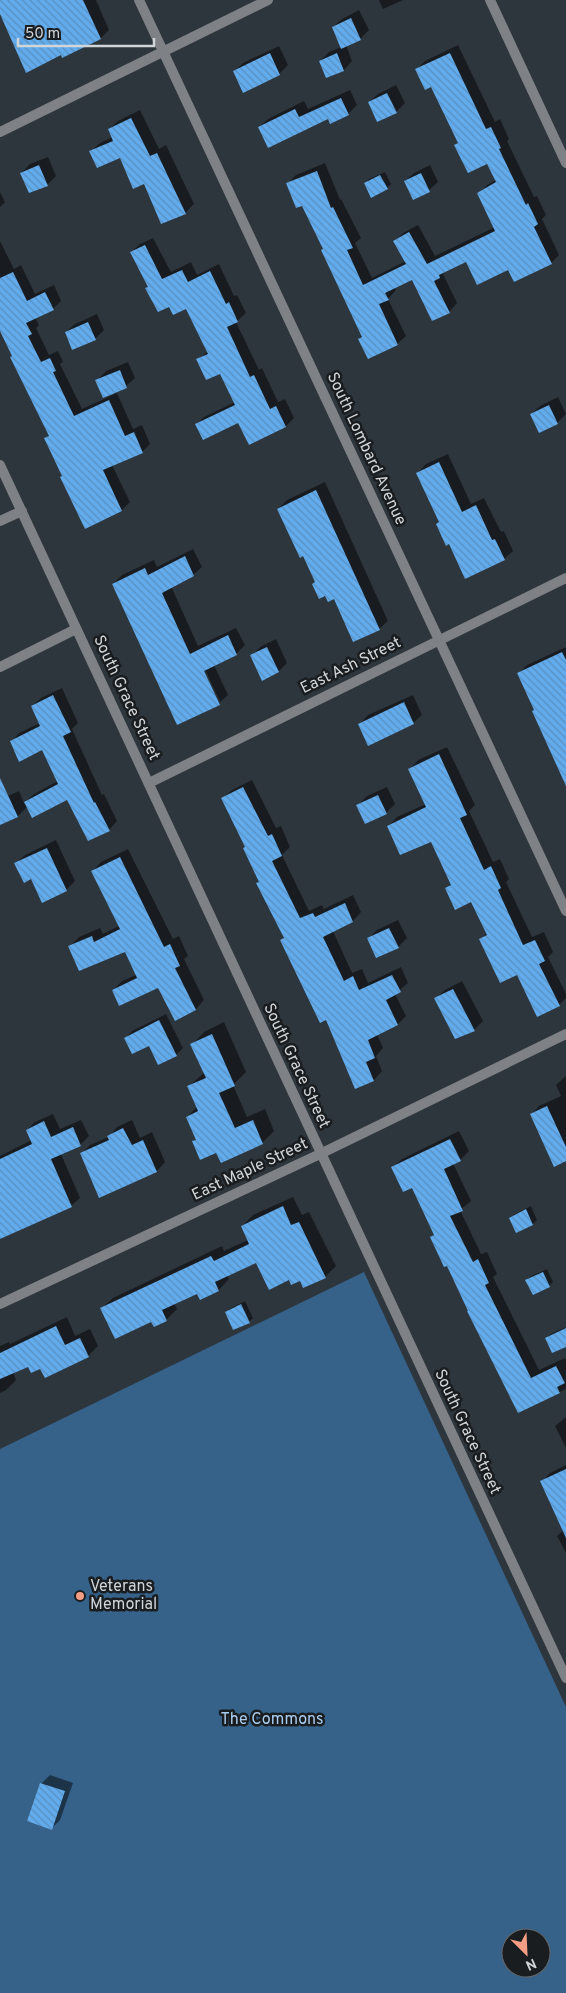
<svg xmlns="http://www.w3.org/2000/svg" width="566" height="1993" viewBox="0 0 566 1993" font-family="Overpass,sans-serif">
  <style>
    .park { fill: #366188; fill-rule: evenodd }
    .shadow { fill: #0007; fill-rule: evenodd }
    .building { fill: url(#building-back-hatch) }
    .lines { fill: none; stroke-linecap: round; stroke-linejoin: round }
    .street { stroke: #7e8185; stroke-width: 10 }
    .poi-dot { fill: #f49e86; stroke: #191d20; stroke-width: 2 }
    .labels { text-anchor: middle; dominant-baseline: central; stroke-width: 5; stroke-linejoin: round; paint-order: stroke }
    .street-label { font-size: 16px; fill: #d0d5d9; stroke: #191d20 }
    .poi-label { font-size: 16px; fill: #d0d5d9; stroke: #191d20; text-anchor: start }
    .park-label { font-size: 16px; fill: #abcef0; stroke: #191d20 }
  </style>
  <defs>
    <pattern id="building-back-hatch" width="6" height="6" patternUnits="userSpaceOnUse" patternTransform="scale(1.25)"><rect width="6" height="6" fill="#62abec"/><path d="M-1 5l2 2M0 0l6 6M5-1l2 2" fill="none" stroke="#5990c1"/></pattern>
  </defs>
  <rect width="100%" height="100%" fill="#2e363d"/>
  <!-- park -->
  <path class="park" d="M364,1272L566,1707V1993H0V1449ZM511,1938H541V1968H511Z"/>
  <!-- shadow -->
  <path class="shadow" d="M0,0H96L109,30L101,38L62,56L61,54L26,72L0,9Z
    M379,0H403L383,9Z
    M359,10L369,30L360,39L346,45L352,61L344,70L327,77L320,61L329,52L342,47L333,27L342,19Z
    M458,45L495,122L500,119L509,139L507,141L534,197L537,196L546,215L542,219L559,255L551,263L509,268L466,261L446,270L443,274L457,303L449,312L413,278L394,287L396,290L388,299L406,336L397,344L359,339L363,335L324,249L302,204L288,183L296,175L325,163L340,200L341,199L361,238L355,243L372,278L406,261L395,242L403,233L418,225L435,256L495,227L479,194L487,185L496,180L487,162L456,145L459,142L431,86L417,69L425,61Z
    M279,46L288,65L279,74L234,72L243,63Z
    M396,85L405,103L396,112L369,102L378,94Z
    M350,90L357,105L348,114L259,127L268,119L304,101L308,109Z
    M140,110L159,149L166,145L194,204L185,213L145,182L120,157L91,151L100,143L113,137L109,129L118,121Z
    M48,157L56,176L47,185L21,173L30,164Z
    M430,165L438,182L429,190L405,181L414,173Z
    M385,172L391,184L387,188L365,183L369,179Z
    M0,192L5,202L0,207Z
    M153,238L171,272L191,262L197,275L219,264L234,296L237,295L246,313L236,322L259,370L262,368L278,402L285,399L294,418L286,426L250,443L239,421L196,425L204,417L235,402L221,372L198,360L208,351L186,307L169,305L147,288L149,286L131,252L140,244Z
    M0,241L14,269L21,265L35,294L54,285L61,301L53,309L35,317L39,325L36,328L49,355L58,351L63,362L60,364L82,409L117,393L133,429L142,425L150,444L142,452L112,465L130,502L122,510L63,476L46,439L49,435L0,328Z
    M97,314L104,330L95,339L66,332L75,324Z
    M128,362L135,378L126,386L97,380L106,371Z
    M558,397L566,414L557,423L531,414L540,406Z
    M448,454L471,504L484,498L501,532L504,531L513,551L504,559L450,543L418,473L426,464Z
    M325,482L388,621L379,629L335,598L316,581L304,554L278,509L287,500Z
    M193,549L202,567L193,575L171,586L198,646L236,628L245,645L236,654L214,665L228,695L219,703L178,723L113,584L122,575L154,560L157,567ZM203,665L220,702H217L200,666Z
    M276,639L287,663L279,671L252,656L260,647Z
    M566,647V784L518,674L527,665Z
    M62,688L78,723L72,729L102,795L104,794L117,821L109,830L68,798L28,806L18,816L0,824L1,799L19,791L24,803L34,794L58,781L43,749L11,742L19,733L40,723L32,706L41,698Z
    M413,695L422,715L413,723L360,724L368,715Z
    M447,747L475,805L469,811L493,862L500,859L509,879L506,882L532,937L544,932L553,952L548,957L566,994V998L559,1005L517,973L481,939L487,933L472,900L447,888L451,884L431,840L389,826L397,817L426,804L410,769L418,760Z
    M252,780L276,828L281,826L290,847L282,855L309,911L322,905L324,909L353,895L361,912L353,921L333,931L352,973L362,969L368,983L401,967L408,983L395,994L406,1016L398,1024L377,1034L383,1048L376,1056L382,1071L374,1080L356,1087L327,1018L282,940L284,937L247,846L223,798L232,790Z
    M387,787L395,804L386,813L358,805L367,796Z
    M56,840L75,881L66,890L16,863L25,855Z
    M128,849L173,939L179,936L188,956L184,959L204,1000L196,1009L175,1019L159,987L113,990L122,981L136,975L125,951L70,946L79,937L100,928L103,934L119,926L93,871L101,862Z
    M398,920L407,938L398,947L368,939L377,930Z
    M462,981L483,1021L474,1030L436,998L445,990Z
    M166,1014L183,1048L176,1055L149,1044L126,1038L132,1031Z
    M224,1022L246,1072L233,1085L247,1117L265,1109L274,1131L262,1143L217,1151L194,1142L197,1139L187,1117L198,1106L188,1087L205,1072L192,1045L204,1032Z
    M566,1076V1160L531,1115L539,1106L561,1096L556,1085Z
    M53,1114L60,1129L81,1120L89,1136L80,1145L61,1154L80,1198L71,1206L0,1239V1156L32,1140L27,1130L35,1122Z
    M132,1120L140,1138L152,1132L165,1162L157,1171L99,1196L81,1154L90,1145L109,1137L117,1127Z
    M459,1131L469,1151L460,1160L453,1163L471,1201L460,1210L481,1254L487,1252L497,1274L493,1277L539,1370L565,1358L566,1360V1389L519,1411L448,1264L431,1237L435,1234L413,1187L393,1167L402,1159Z
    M293,1197L302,1215L309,1212L336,1266L325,1277L301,1280L290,1279L257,1262L227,1275L229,1279L219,1290L201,1299L198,1292L174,1303L177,1309L166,1320H152L102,1308L113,1298L222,1246L224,1251L248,1240L242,1226L253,1215Z
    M531,1206L537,1220L533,1224L517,1231L510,1218L515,1214Z
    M547,1269L553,1282L549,1286L527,1280L531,1276Z
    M245,1301L253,1318L249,1322L227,1312L231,1308Z
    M67,1317L75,1336L90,1329L98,1346L88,1356L29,1365L13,1372L16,1380L6,1390L0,1393V1346L9,1342L10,1344Z
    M566,1327V1345L547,1338L551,1334Z
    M566,1417V1448L555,1426Z
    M566,1465V1553L557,1536L564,1530L541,1482L550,1473Z
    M50,1775L73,1783L60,1820L52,1828L41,1784Z"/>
  <!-- building -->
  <path class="building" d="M0,0H83L101,39L62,58L61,55L26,73L0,14Z
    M351,18L361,40L341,49L332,27Z
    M270,53L280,75L243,93L233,71Z
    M337,53L344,71L326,78L319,61Z
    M450,53L486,129L491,127L501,148L499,149L526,205L528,203L538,224L534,227L552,264L514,282L508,270L477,285L466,262L439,275L440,278L434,281L450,313L432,321L412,280L385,293L389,300L379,304L398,345L368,359L358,339L362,337L321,250L323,249L302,206L296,208L286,183L317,171L331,208L333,207L353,248L347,250L363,285L406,264L393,241L409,232L427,264L495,231L477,193L496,182L487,164L468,173L454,145L458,143L431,87L425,90L415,69Z
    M387,93L397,113L377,122L368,102Z
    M341,98L349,115L330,124L328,119L268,148L258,127L295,109L299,117Z
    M131,118L150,156L157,153L186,214L161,224L144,184L133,189L120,158L97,168L89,151L113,141L108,129Z
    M39,165L48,186L29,193L20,173Z
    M421,173L430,192L413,200L404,181Z
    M380,175L388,189L371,198L364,183Z
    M145,245L162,279L182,270L188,282L210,271L226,304L229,302L238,322L227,327L250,377L254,375L270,409L276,406L286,427L249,445L238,423L203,440L195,424L235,405L220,374L206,380L196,359L208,354L186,309L173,315L169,307L158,312L145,288L148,287L130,252Z
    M13,272L27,301L45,292L54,310L26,323L32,334L28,336L41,362L50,358L56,371L53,372L74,416L109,400L125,436L134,432L143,453L103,470L122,511L85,529L60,477L62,476L44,438L49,436L10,357L12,356L0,331V278Z
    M88,322L96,340L72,350L65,332Z
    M120,370L127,388L103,398L95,380Z
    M549,405L558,424L539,433L530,414Z
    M439,462L462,512L476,505L492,540L495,539L505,560L465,579L449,544L446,546L436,524L439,522L416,473Z
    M316,490L380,630L353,642L334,599L328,602L325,596L319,599L312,584L315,582L303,556L300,558L277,509Z
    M185,556L194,576L162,593L190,654L228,635L237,655L204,671L220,705L177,725L112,584L145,568L148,575Z
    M267,647L279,672L262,681L250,655Z
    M562,652L566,660V786L532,711L534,710L517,673Z
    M53,695L71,732L63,736L94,803L95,802L110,831L88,841L67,800L32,818L24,802L58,784L42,750L19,762L10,741L40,726L31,706Z
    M404,702L414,724L368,746L358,724Z
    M439,754L467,815L460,818L484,870L491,866L501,888L498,890L523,945L535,940L545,961L539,964L560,1006L537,1017L517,975L500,983L479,939L487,935L471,902L455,910L445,888L451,885L431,842L400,855L387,826L426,807L408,769Z
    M0,778L18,817L0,825Z
    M243,787L268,836L272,834L282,856L272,861L300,918L313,913L315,917L345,903L353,922L323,937L344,981L353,976L359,990L392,975L401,992L386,1000L398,1025L368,1040L375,1058L366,1062L374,1081L355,1089L326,1020L320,1023L280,940L284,938L256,883L259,882L243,848L245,847L221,798Z
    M378,795L387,814L365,824L356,805Z
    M47,848L67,891L42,903L31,879L24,883L14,863Z
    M120,857L164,947L170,944L180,966L175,968L196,1010L175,1021L158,988L119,1006L112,990L137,978L125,952L79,971L68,946L92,936L94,942L120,929L91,871Z
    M389,928L399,948L376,958L367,938Z
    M453,989L475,1031L455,1039L434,998Z
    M159,1020L177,1056L158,1065L149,1046L132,1054L124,1038Z
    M212,1034L235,1086L219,1093L235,1128L253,1120L263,1144L221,1163L216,1153L200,1160L192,1141L196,1140L186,1117L198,1111L187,1086L206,1078L190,1044Z
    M547,1106L566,1147V1161L554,1167L530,1114Z
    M44,1121L51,1137L73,1127L81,1146L51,1159L72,1207L0,1239V1159L32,1144L26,1130Z
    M123,1128L132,1145L143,1140L157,1172L99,1198L80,1153L109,1140L107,1136Z
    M450,1139L461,1161L444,1169L463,1211L450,1216L473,1262L478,1259L489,1283L485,1285L531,1378L556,1366L565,1383L557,1387L560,1393L518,1413L467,1311H468L447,1266L444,1267L430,1237L434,1235L412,1188L403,1192L391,1167Z
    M283,1206L291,1225L299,1222L326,1278L303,1288L300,1281L291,1285L289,1280L269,1290L256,1263L215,1282L219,1291L200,1300L197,1294L162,1310L167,1321L154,1327L151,1322L115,1339L100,1308L211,1256L214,1261L249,1244L241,1226Z
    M526,1209L533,1225L516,1233L509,1218Z
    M543,1272L550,1287L533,1295L525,1280Z
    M241,1304L250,1323L233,1330L225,1312Z
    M56,1326L65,1345L80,1338L89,1357L45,1378L40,1369L31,1373L28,1367L0,1379V1353Z
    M566,1328V1347L552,1353L545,1338Z
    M566,1469V1538L540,1481Z
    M40,1783L65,1791L52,1830L27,1821Z"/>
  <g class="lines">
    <!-- street -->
    <path class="street" d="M139,0L566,911
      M490,0L566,163
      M0,132L268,0
      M0,465L566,1678
      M0,521L22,511
      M0,667L76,629
      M149,783L566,578
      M0,1304L320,1154L566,1034"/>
  </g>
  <!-- markers -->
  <circle class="poi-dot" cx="80" cy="1596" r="5"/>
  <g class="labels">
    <!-- street labels -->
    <g class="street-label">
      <text transform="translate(366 449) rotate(65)">South Lombard Avenue</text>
      <text transform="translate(351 666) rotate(-26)">East Ash Street</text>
      <text transform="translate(126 698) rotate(65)">South Grace Street</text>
      <text transform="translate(296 1066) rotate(65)">South Grace Street</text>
      <text transform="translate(250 1170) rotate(-25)">East Maple Street</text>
      <text transform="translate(467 1432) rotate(65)">South Grace Street</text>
    </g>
    <!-- poi labels -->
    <g class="poi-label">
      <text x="90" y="1587">Veterans<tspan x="90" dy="18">Memorial</tspan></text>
    </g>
    <!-- park labels -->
    <g class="park-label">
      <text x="272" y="1720">The Commons</text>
    </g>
  </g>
  <!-- north arrow -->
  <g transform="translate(526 1953) rotate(156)"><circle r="24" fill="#191d20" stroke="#62676a"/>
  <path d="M0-4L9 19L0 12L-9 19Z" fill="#f49e86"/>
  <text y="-8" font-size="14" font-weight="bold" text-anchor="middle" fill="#d0d5d9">N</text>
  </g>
  <!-- scale -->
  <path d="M18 38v8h136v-8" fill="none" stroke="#d0d5d9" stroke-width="2.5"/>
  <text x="25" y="38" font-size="15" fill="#d0d5d9" stroke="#191d20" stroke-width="4" paint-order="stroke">50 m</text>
</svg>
